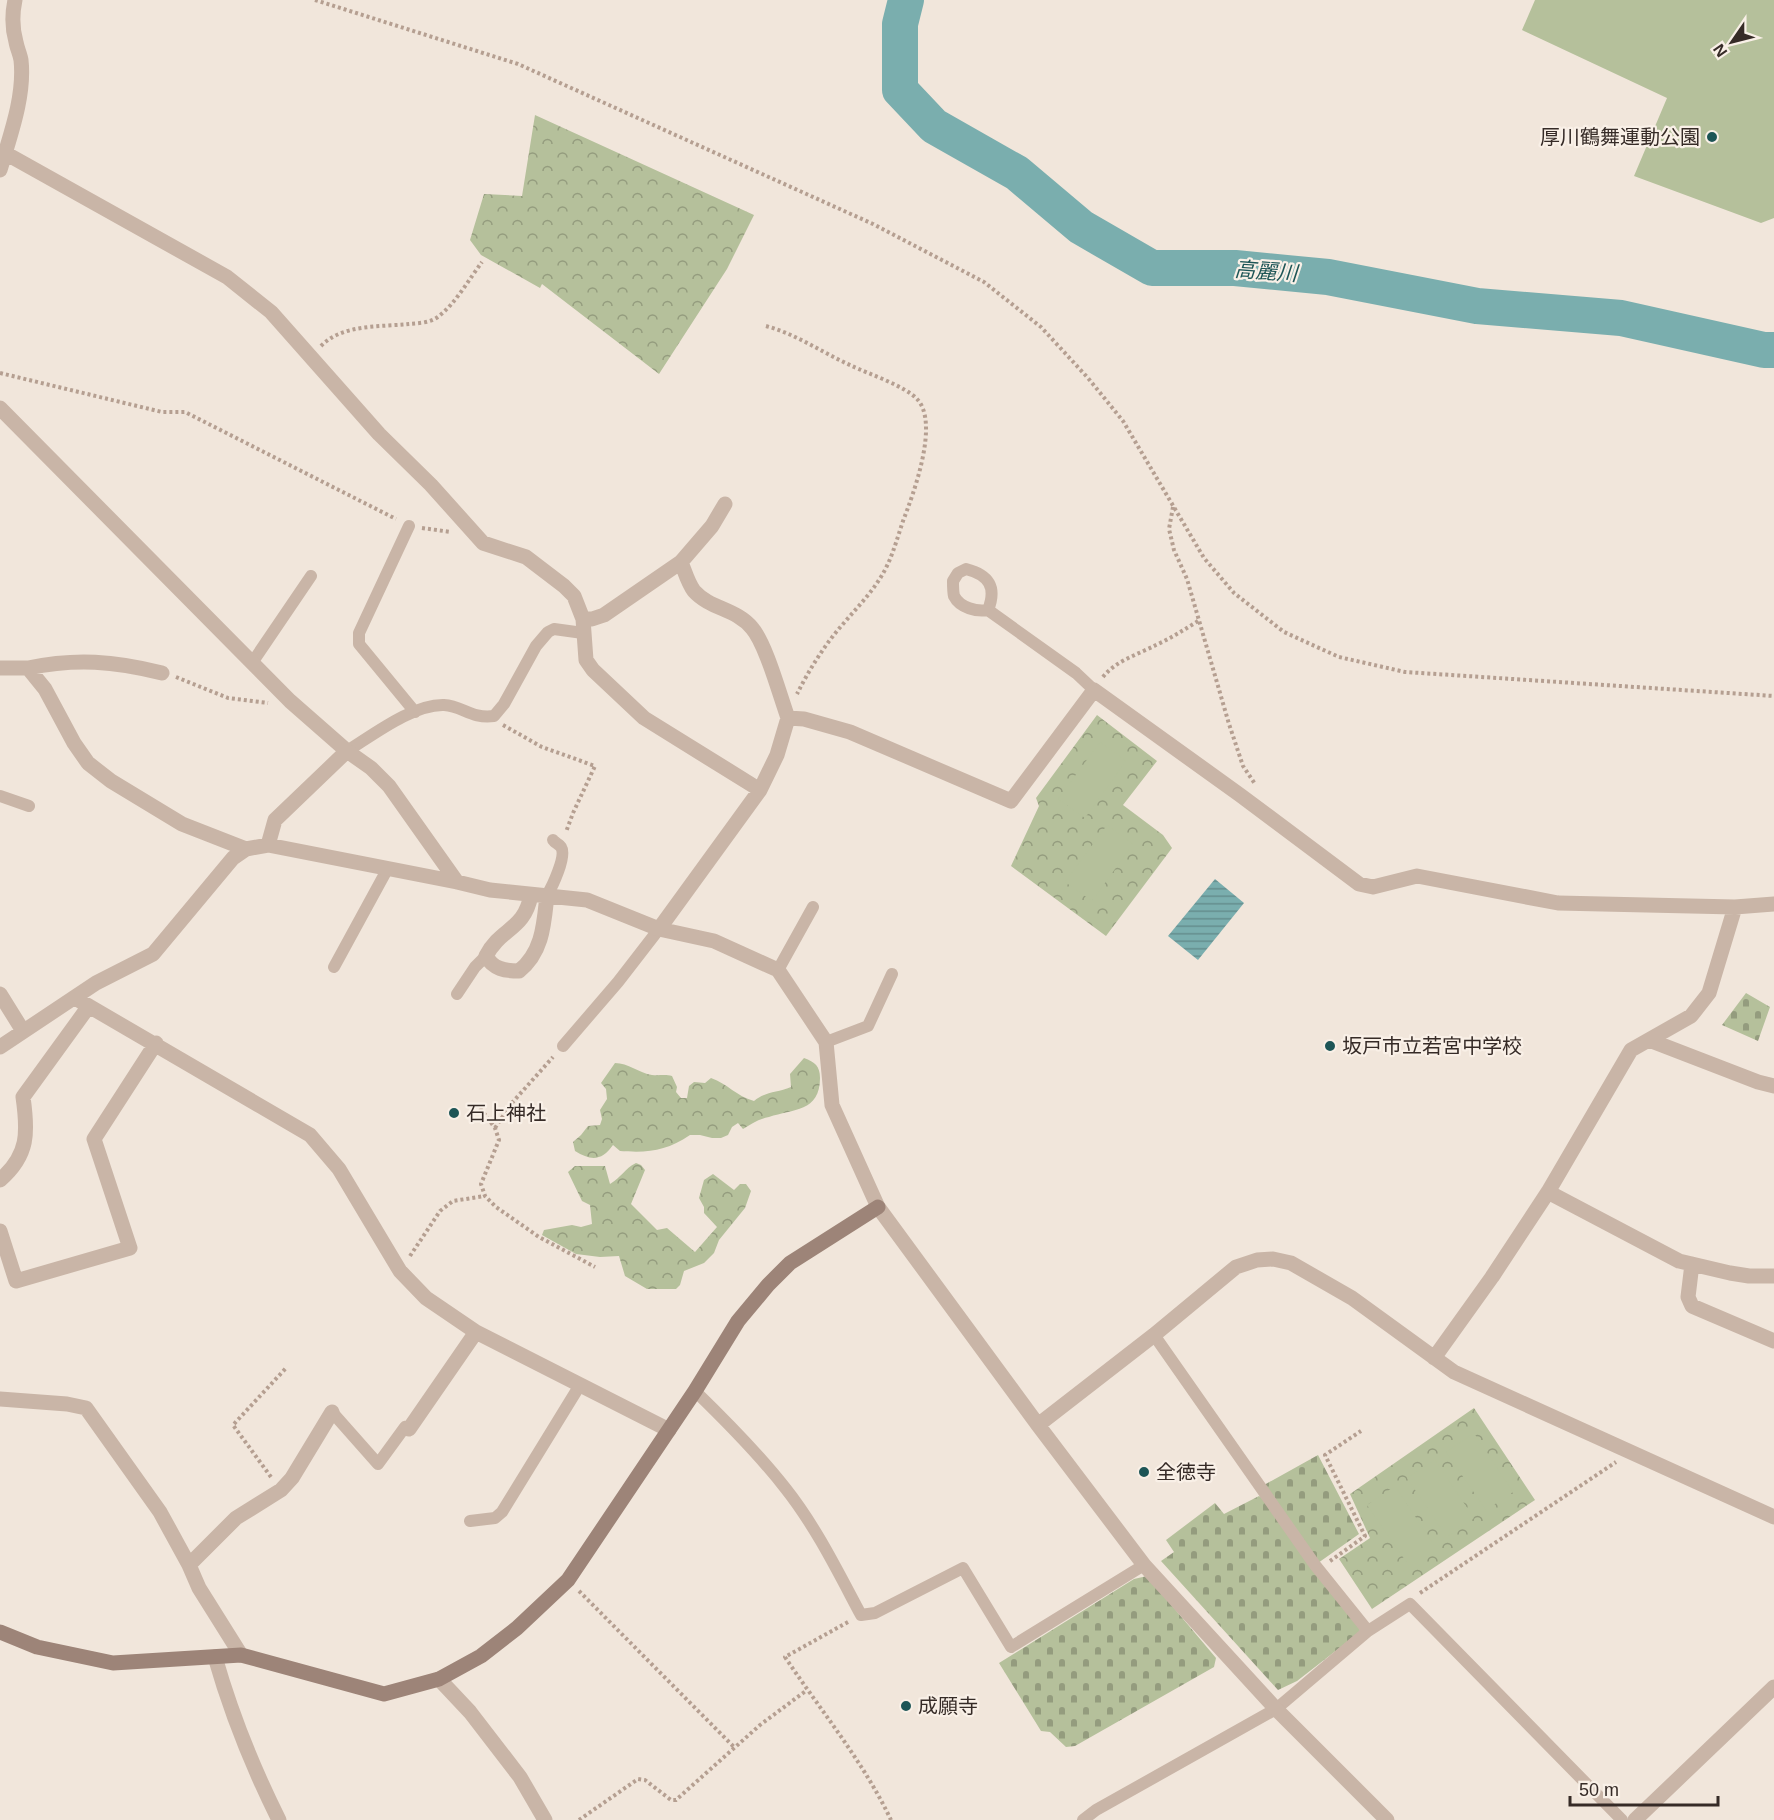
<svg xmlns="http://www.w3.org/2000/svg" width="1774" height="1820" viewBox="0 0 1774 1820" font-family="Arial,'Noto Sans JP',sans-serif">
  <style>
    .forest { fill: url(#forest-crowns) }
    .cemetery { fill: url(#cemetery-stones) }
    .pitch { fill: #b5c09b }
    .water { fill: url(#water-rules) }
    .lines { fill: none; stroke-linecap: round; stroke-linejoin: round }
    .river { stroke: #7aaeae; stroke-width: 36 }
    .path { stroke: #b59f91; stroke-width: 4; stroke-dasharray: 3 3; stroke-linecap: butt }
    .lane { stroke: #c9b5a7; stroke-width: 12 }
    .street { stroke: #c9b5a7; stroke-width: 15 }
    .secondary { stroke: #9d8478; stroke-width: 15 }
    .poi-dot { fill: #1d5556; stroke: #f9f0e7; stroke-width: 2 }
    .labels { text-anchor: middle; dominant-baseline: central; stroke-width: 4.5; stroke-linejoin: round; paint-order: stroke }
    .poi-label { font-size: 20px; fill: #362b27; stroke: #f9f0e7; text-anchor: start }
    .water-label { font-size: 21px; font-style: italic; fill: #1d5556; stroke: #f9f0e7 }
  </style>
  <defs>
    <pattern id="forest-crowns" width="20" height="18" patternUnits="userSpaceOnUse" patternTransform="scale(1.5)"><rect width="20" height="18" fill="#b5c09b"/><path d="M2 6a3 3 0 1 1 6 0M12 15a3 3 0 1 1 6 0" fill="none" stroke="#949c7e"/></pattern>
    <pattern id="cemetery-stones" width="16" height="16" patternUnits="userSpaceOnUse" patternTransform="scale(1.5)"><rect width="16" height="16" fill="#b5c09b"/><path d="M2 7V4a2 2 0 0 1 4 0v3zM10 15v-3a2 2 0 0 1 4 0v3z" fill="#949c7e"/></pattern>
    <pattern id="water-rules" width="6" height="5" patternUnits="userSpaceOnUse" patternTransform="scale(1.5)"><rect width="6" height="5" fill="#7aaeae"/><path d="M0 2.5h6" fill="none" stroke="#658e8e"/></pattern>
  </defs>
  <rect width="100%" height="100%" fill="#f1e6db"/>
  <!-- forest -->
  <path class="forest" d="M535,115L754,215L727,269L659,374L542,284L540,288L481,255L470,240L484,194L522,196Z
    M1097,715L1157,761L1123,805L1163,835L1172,848L1106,936L1011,866L1039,806L1036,798Z
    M804,1058C815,1062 820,1066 820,1078C820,1112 793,1109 769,1117C759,1119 751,1124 743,1129L738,1123L732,1127L728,1135L721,1138H712L700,1135H690C666,1151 649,1153 620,1151L613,1145C602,1161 591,1161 575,1151L573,1142L581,1135L588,1126L600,1125L602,1119L600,1110L607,1099L606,1089L601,1083L615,1063C628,1063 639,1073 652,1075C659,1076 665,1074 672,1076L677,1087L676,1092L681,1098H687L689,1086L694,1082L705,1083L711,1078C728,1084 736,1096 754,1101C766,1091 777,1093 791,1087L790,1074Z
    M636,1163L641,1165L645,1170L631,1204L657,1230L667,1228L695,1252L717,1227L704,1213V1207L699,1198L704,1180L713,1174L734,1190L740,1184H746L751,1191L745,1208L719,1240L714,1253L704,1263L684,1271L680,1285L676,1289H647L625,1276L619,1256L600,1257L576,1254L542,1235L544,1230L572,1225L581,1227L592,1224L590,1205L582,1201L568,1172L575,1166H605L610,1184C622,1177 624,1169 636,1163Z
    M1474,1408L1535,1500L1372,1609L1339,1559L1370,1538L1350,1494Z"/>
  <!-- cemetery -->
  <path class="cemetery" d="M1746,993L1770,1007L1758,1041L1722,1025Z
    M1318,1455L1359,1534L1318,1563L1264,1485Z
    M1259,1496L1264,1499L1359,1627L1360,1632L1297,1681L1278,1690L1161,1561L1174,1552L1166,1540L1215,1503L1224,1514Z
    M1147,1576L1216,1658L1214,1667L1075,1746L1066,1747L1050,1732L1041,1731L999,1663L1134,1579Z"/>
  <!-- pitch -->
  <path class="pitch" d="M1535,0H1774V218L1761,223L1634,176L1667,98L1522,30Z
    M1100,742L1126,761L1085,818L1058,799Z
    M1107,825L1133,844L1092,901L1065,882Z
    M1474,1433L1513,1492L1486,1510L1446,1452Z
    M1435,1460L1474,1518L1447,1537L1407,1478Z
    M1395,1486L1434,1545L1407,1563L1367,1505Z"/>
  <!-- water -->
  <path class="water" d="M1215,879L1244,903L1198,960L1168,936Z"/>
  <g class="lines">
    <!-- river -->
    <path class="river" d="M906,0L900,24V90L934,126L1017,173L1081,227L1152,268H1235L1328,277L1477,306L1621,318L1764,350H1774"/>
    <!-- path -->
    <path class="path" d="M315,0L518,64L873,224L984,282L1041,327L1088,378L1123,421L1204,558L1234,593L1284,632L1339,657L1405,672L1774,696
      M766,326C796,334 823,353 852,366C869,374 905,386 917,399C940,423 913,495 903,521C896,542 891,562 879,580C866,600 848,617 833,636C819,654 807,674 797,694
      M321,346C342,324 380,327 409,324C419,323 431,323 439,316C455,304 470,278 482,262
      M0,373L162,412H185L396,519
      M1173,507L1169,529L1174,550L1187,579L1229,724L1243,766L1255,784
      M422,528L451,532
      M176,677L228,698L268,703
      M1103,677C1115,661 1139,654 1156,645C1171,638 1184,630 1198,621
      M503,725L542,747L595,766L573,813L566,832
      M480,1108L495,1128L499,1140L481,1184L485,1196L496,1207L539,1237L595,1267
      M495,1128L511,1104L553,1057
      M410,1256L440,1211L453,1201L485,1196
      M271,1477L233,1425L287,1367
      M1330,1561L1365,1536L1325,1455L1361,1431
      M579,1591L734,1747
      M1420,1593L1616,1462
      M848,1622L785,1657C821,1711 863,1761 891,1820
      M579,1820L638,1779L645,1780L671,1800H676L760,1725L807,1690"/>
    <!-- lane -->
    <path class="lane" d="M409,526L359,633V644L415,712
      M988,610C997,587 989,575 966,569L958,573L953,581C953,585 953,592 954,596C960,608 977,612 988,610L1076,673L1094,690
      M252,663L311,576
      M347,751C373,735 413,704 444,705C463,706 471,719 494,716L504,704L536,646L548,632L554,629L583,633
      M0,796L29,806
      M547,895C552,887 567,856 561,847C561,846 553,841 553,840
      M334,967L388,868
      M778,970L813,907
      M457,994L475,967L486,956
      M826,1042L868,1026L892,974
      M563,1046L618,982L659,929
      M1154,1335L1315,1565L1368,1631
      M695,1391C727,1422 758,1453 786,1489C816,1527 838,1572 861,1615L875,1613L963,1568L1011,1647L1144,1565
      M332,1412L378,1464L405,1427L409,1429
      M470,1521L495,1518L502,1512L580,1385
      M1083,1820L1096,1810L1276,1709L1368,1631L1410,1604L1622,1820"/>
    <!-- street -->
    <path class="street" d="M5,153L227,277L271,312L379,434L431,485L483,543L526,557L564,586L574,596L583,619L586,660L593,670L644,718L760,790
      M0,170C10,136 25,96 21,60C20,54 17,48 16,42C12,28 12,14 15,0
      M0,408L290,701L347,751L371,768L389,786L457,882
      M681,562C685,572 688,583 694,591C710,609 737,609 752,628C766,644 780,696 788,718
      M583,619H592L604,615L681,562L712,526L725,504
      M0,668H28L45,689L74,743L88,763L111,781L182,824L246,849
      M28,668C76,658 114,661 162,673
      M268,845L275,820L347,751
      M531,895C524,931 501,927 486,956C493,969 505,971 519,971C543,952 544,923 547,895
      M659,929L760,790L777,755L788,718L804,719L850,732L1011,801L1094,690L1240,795L1359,884L1373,887L1417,876L1558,903L1735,907L1774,904
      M0,994L23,1031
      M75,998L310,1135L339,1169L400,1271L426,1298L476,1332L669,1430
      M1649,1040L1758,1082L1774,1086
      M0,1047L96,983L153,954L233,858L246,849L268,845L457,882L490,890L587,900L659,929L714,941L778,970L826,1042L832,1105L878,1207L1038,1425L1144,1565L1276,1709L1387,1820
      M0,1180C29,1155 28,1132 23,1097L89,1006
      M1548,1192L1679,1261L1730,1273L1749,1276H1774
      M0,1231L16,1281L130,1248L94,1139L156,1043
      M1692,1264L1688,1297L1692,1306L1774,1341
      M1434,1358L1492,1277L1548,1192L1631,1050L1691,1016L1709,993L1735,907
      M0,1399L67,1404L86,1408L160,1512L189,1565L199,1588L241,1655
      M1038,1425L1154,1335L1236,1267L1257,1260L1273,1259L1291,1263L1352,1298L1454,1372L1774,1517
      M409,1429L476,1332
      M189,1565L236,1518L281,1490L292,1478L332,1412
      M215,1657C231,1713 253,1768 279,1820
      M439,1679L470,1712L520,1777L545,1820
      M1635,1820L1774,1687"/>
    <!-- secondary -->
    <path class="secondary" d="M0,1632L37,1647L113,1663L241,1655L384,1694L439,1679L481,1656L517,1628L568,1580L695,1391L738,1321L768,1285L790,1263L878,1207"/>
  </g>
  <!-- markers -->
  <g class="poi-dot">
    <circle cx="1712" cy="137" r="6"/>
    <circle cx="1330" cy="1046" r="6"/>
    <circle cx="454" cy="1113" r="6"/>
    <circle cx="1144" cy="1472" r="6"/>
    <circle cx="906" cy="1706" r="6"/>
  </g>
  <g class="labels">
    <!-- poi labels -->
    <g class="poi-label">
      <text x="1700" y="137" text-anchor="end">厚川鶴舞運動公園</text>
      <text x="1342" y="1046">坂戸市立若宮中学校</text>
      <text x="466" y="1113">石上神社</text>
      <text x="1156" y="1472">全徳寺</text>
      <text x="918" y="1706">成願寺</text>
    </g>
    <!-- water labels -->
    <g class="water-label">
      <text transform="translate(1266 271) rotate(4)">高麗川</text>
    </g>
  </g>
  <!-- north arrow -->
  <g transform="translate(1732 42) rotate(235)" stroke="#f9f0e7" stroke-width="4.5" paint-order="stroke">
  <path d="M0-4.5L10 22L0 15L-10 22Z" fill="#362b27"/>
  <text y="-9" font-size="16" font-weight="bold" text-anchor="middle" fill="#362b27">N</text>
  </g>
  <!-- scale -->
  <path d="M1570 1796v9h148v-9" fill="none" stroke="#362b27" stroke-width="3"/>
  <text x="1579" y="1796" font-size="18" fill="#362b27" stroke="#f9f0e7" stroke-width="4.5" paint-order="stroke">50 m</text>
</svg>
